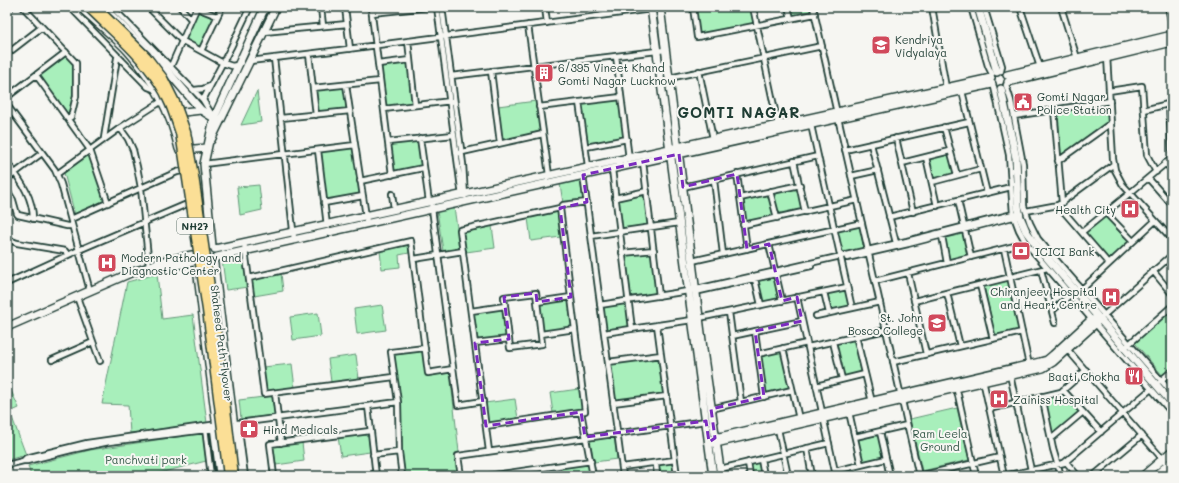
<svg xmlns="http://www.w3.org/2000/svg" width="1179" height="483" viewBox="0 0 1179 483" font-family="Mali,sans-serif">
  <style>
    .green { fill: #a8efbb; stroke: #649678 }
    .lines { fill: none; stroke-linecap: round; stroke-linejoin: round }
    .street-casing { stroke: #1f3d34; stroke-width: 8 }
    .secondary-casing { stroke: #1f3d34; stroke-width: 10 }
    .street { stroke: #f6f6f2; stroke-width: 4.5 }
    .secondary { stroke: #f6f6f2; stroke-width: 7 }
    .highway-bridge-casing { stroke: #1f3d34; stroke-width: 11; stroke-linecap: butt }
    .highway-bridge { stroke: #fbdf96; stroke-width: 8 }
    .marked { fill: none; stroke: #7b2cbf; stroke-width: 3; stroke-dasharray: 8 5; stroke-linejoin: round }
    .labels { text-anchor: middle; dominant-baseline: central; stroke-width: 4; stroke-linejoin: round; paint-order: stroke }
    .shield { fill: #f6f6f2; stroke: #60746d; stroke-width: 1 }
    .shield-label { font-size: 10px; font-weight: bold; fill: #1f3d34 }
    .poi-label { font-size: 11px; fill: #1f3d34; stroke: #f6f6f2; text-anchor: start }
    .street-label { font-size: 11px; fill: #1f3d34; stroke: #f6f6f2 }
    .park-label { font-size: 11px; fill: #345848; stroke: #f6f6f2 }
    .district-label { font-size: 15px; font-weight: bold; letter-spacing: 1px; fill: #1f3d34; stroke: #f6f6f2 }
  </style>
  <rect width="100%" height="100%" fill="#f6f6f2"/>
  <filter id="ink" filterUnits="userSpaceOnUse"><feTurbulence type="fractalNoise" baseFrequency=".025" numOctaves="2"/><feDisplacementMap in="SourceGraphic" scale="8" xChannelSelector="R" yChannelSelector="G"/><feConvolveMatrix kernelMatrix="1 2 1 2 8 2 1 2 1" color-interpolation-filters="sRGB"/></filter>
  <g filter="url(#ink)">
    <!-- green -->
    <path class="green" d="M695,7H751L754,24L699,34Z
      M789,7H809L811,12L791,17Z
      M198,10L214,17L200,48L184,39Z
      M66,56L74,65L73,97L68,114L40,76Z
      M408,62L413,103L386,106L381,66Z
      M344,87L346,109L318,112L315,90Z
      M257,91L261,122L241,125Z
      M619,99L624,137L587,145L582,104Z
      M536,101L540,131L502,141L498,106Z
      M1106,104L1108,121L1061,155L1058,113Z
      M418,140L421,167L395,172L391,143Z
      M353,147L360,194L326,201L321,151Z
      M949,153L954,174L933,179L929,158Z
      M90,154L104,202L75,215L64,173Z
      M580,179L583,201L563,203L560,184Z
      M259,185L262,210L240,215L237,187Z
      M798,187L803,209L778,215L773,192Z
      M645,193L648,225L622,228L618,199Z
      M769,193L775,216L745,223L742,199Z
      M454,207L460,249L443,251L437,211Z
      M558,212L561,237L531,241L528,218Z
      M1105,216L1128,242L1109,260L1085,232Z
      M492,226L495,248L466,252L463,233Z
      M859,226L864,249L842,254L837,231Z
      M963,234L969,255L950,260L945,238Z
      M408,245L409,253L399,255L400,267L382,269L380,251Z
      M652,252L657,293L631,296L626,255Z
      M243,255L248,287L226,290L222,259Z
      M281,273L283,291L254,296L252,280Z
      M157,274L162,319L193,315L207,423L130,433L128,405L102,404L127,282Z
      M774,278L778,300L763,303L758,281Z
      M1008,280L1020,331L995,336L984,286Z
      M845,289L849,307L831,311L827,293Z
      M569,299L573,327L542,331L539,303Z
      M627,303L630,326L606,330L603,306Z
      M382,305L386,330L357,334L354,309Z
      M503,308L507,337L477,341L473,313Z
      M1172,311V368L1163,376L1135,343Z
      M318,313L321,336L293,340L290,317Z
      M855,338L862,372L844,377L836,343Z
      M781,350L790,387L766,393L760,355Z
      M423,351L426,376L450,373L459,452L455,453L458,472L434,476H405L402,450L401,412L394,355Z
      M356,355L359,379L331,382L328,359Z
      M659,357L663,394L615,400L610,363Z
      M292,364L295,388L266,391L263,367Z
      M7,382L19,408L10,412L26,455L7,460Z
      M579,389L582,409L553,413L550,393Z
      M1063,393L1080,412L1053,435L1045,399Z
      M272,396L275,415L241,419L239,400Z
      M515,399L518,419L488,423L485,403Z
      M957,408L969,460L922,471L910,419Z
      M203,433L206,461L148,476H31L28,466L90,450Z
      M368,433L370,452L341,456L338,437Z
      M878,435L883,458L863,462L858,440Z
      M614,436L617,459L594,462L590,440Z
      M302,442L304,461L276,465L273,446Z
      M760,462L763,476H752L750,464Z
      M673,463L675,476H660L658,465Z
      M590,464L592,476H562L561,468Z"/>
    <g class="lines">
      <defs>
        <path id="street" d="M23,7L76,63V96L71,117L68,119
          M70,7L148,87L156,90
          M112,7L203,100L212,115
          M148,7L181,40L223,63L232,66L237,65
          M180,7L191,19
          M321,7L323,26
          M345,7L350,49
          M371,7L392,175
          M437,7L462,196
          M442,7L463,164L465,196
          M545,7L547,23
          M693,7L697,37L815,14
          M753,7L778,125
          M788,7L791,18
          M813,7L919,476
          M932,7L946,88
          M971,7L988,66L992,74
          M984,7L1002,66L1001,71
          M1020,7L1040,67
          M1061,7L1077,58
          M1168,7L1172,25
          M197,8L217,16
          M7,10L11,7
          M372,13L429,7
          M528,25L549,175
          M264,32L347,24
          M408,41L415,105
          M201,51L222,7
          M7,54L42,27
          M309,54L316,115
          M616,56L629,159
          M1107,56L1113,159L1115,170L1123,185L1172,239
          M274,58L294,239
          M250,61L340,50L652,9L658,7
          M378,64L410,60
          M171,66L197,7
          M491,71L500,143
          M699,71L713,139
          M36,75L90,150L108,203
          M451,76L665,50
          M669,78L822,46
          M346,85L367,223
          M1006,85L1011,101L1023,164L1024,206L1030,223L1038,239L1172,393
          M994,87L1009,155L1013,214L1019,230L1026,243L1172,413
          M313,88L380,81
          M194,90L203,89L210,86
          M962,91L987,193
          M1109,91L1142,86L1147,155L1156,172
          M7,97L66,52
          M203,100L231,47L250,7
          M579,102L588,166
          M1169,104L1172,156
          M7,105L55,170L61,184L90,291
          M539,107L621,97
          M384,109L451,101
          M1054,110L1062,203
          M1144,110L1172,103
          M1014,116L1110,101
          M281,118L350,111
          M811,125L852,308
          M944,127L957,175
          M120,128L128,139L133,150L137,167L141,188L149,267
          M420,138L429,202
          M896,138L913,212
          M105,139L104,138L117,58L118,57
          M388,142L453,135
          M871,144L896,243
          M586,147L627,139
          M318,150L327,226
          M845,150L969,122
          M458,153L543,134
          M926,157L937,206
          M794,161L805,212
          M1058,161L1111,123
          M7,162C20,180 33,196 33,219
          M643,162L659,296
          M902,163L950,151
          M1165,163L1172,170
          M204,164L355,145
          M612,169L632,329
          M57,174L120,128L162,101
          M737,174L747,249
          M583,175L623,476
          M851,176L878,170
          M1148,178L1172,205
          M7,179L42,153
          M714,180L723,254
          M360,181L423,168
          M932,182L981,169
          M683,187L818,156
          M770,191L777,218
          M392,194L394,209
          M10,195L13,200L17,214L18,215L67,226H72
          M615,198L647,191
          M740,198L800,185
          M958,200L971,257
          M431,201L458,405L483,401
          M324,203L363,196
          M1058,205L1109,264
          M1026,211L1058,205L1114,164
          M1106,213L1133,241
          M889,217L1011,187
          M71,219L177,172L182,171
          M743,225L857,200
          M1082,232L1130,193L1172,158
          M591,236L679,223
          M942,236L947,263
          M7,239L17,243L65,251L68,255
          M244,242L264,394L394,377
          M769,244L782,301
          M1004,249L1029,365
          M622,253L654,250
          M847,258L908,244L1017,216
          M414,259L463,251
          M692,261L862,223
          M1041,270L1055,323
          M1153,271L1172,294
          M908,273L926,354
          M249,278L411,241L428,373L453,369
          M755,279L761,305
          M875,281L1026,243
          M7,283L79,250L187,204
          M980,285L993,339
          M1080,291L1155,221
          M695,292L811,266
          M824,292L829,313
          M536,293L542,344L510,348L504,297Z
          M947,293L960,346
          M77,297L100,361
          M797,297L836,476
          M914,301L1047,268
          M537,302L571,297
          M600,305L688,291L907,241L1013,214L1020,215
          M471,311L505,306
          M1052,311L1070,295
          M729,312L741,402
          M816,316L880,302
          M1103,316L1172,255
          M699,318L847,287
          M657,325L677,476
          M755,331L764,397
          M604,333L692,320
          M541,334L575,329
          M732,336L802,321
          M856,336L872,402
          M833,342L842,379
          M475,343L509,339
          M1128,345L1172,306
          M808,347L886,330
          M783,348L799,419
          M1067,349L1172,470
          M758,354L807,343
          M52,360L93,342
          M608,362L661,355
          M893,362L1022,332
          M1010,375L1031,470
          M983,380L1004,476
          M1160,381L1172,371
          M816,386L865,374
          M956,386L976,476
          M1063,390L1101,432
          M275,393L281,443
          M1042,396L1053,449L1061,476
          M613,403L667,396
          M368,406L376,476
          M711,409L792,390
          M989,409L1061,392L1086,370
          M581,412L593,476
          M849,412L861,465
          M238,423L245,476
          M231,424L398,402
          M486,426L585,411L560,208
          M205,428L211,476
          M213,429L219,476
          M778,429L788,476
          M880,432L890,476
          M855,437L907,425
          M1051,439L1083,412
          M807,448L812,476
          M489,451L460,230L560,208L563,205L587,202
          M373,455L399,452
          M761,459L764,476
          M23,461H27L71,450L109,442L213,429L216,426
          M748,462L750,476
          M1066,462L1078,476
          M656,463L657,476
          M7,465L23,461L26,458L87,443L211,425L218,426
          M622,467L675,460
          M720,469L829,443
          M835,471L886,459
          M274,476L270,444L370,431
          M402,476L399,452L398,402L391,352L425,348
          M461,476L458,456L706,421
          M488,476L591,461
          M919,476L1000,457
          M1004,476L1064,463L1151,389
          M1093,476L1142,435"/>
        <path id="secondary" d="M80,7C96,22 114,36 128,51C153,79 171,113 179,149
          M103,7L164,67L201,110L214,118
          M651,7L713,476
          M660,7L704,357L721,476
          M978,7L997,72
          M1007,75L1172,35
          M1008,82L1172,42
          M1001,89L1016,158L1018,206L1020,217L1026,231L1036,245L1172,403
          M175,113L201,110
          M211,140L276,7
          M183,150L207,148
          M212,246L204,164L214,118L265,7
          M215,249L991,78
          M217,257L992,84
          M214,264L240,476
          M149,267L160,268L193,262
          M197,268L223,476
          M7,327L133,272L149,267L159,262L192,255
          M712,440L715,438L1040,362L1047,360L1053,355L1091,320L1099,319
          M713,443H716L1043,368L1053,362L1095,324L1099,319
          M1143,476L1172,451
          M1155,476L1172,461"/>
      </defs>
      <!-- street casing -->
      <use href="#street" class="street-casing"/>
      <!-- secondary casing -->
      <use href="#secondary" class="secondary-casing"/>
      <!-- street -->
      <use href="#street" class="street"/>
      <!-- secondary -->
      <use href="#secondary" class="secondary"/>
      <defs>
        <path id="highway-bridge" d="M88,7C112,31 140,54 158,82C169,98 174,115 180,133L207,310L228,476
          M96,7L146,56L163,78L176,104L186,132L194,176L218,342L234,476"/>
      </defs>
      <!-- highway-bridge casing -->
      <use href="#highway-bridge" class="highway-bridge-casing"/>
      <!-- highway-bridge -->
      <use href="#highway-bridge" class="highway-bridge"/>
    </g>
  </g>
  <!-- marked area -->
  <path class="marked" d="M679,154L683,187L737,174L747,249L769,244L782,301L797,297L802,321L755,331L764,397L711,409L715,438L709,442L706,421L585,437L581,412L486,426L475,343L509,339L504,297L536,293L537,302L571,297L560,208L587,202L583,175Z"/>
  <!-- icons -->
  <defs>
    <symbol id="school-square" viewBox="-11 -11 22 22"><rect x="-9" y="-9" width="18" height="18" rx="4" fill="#d1495b" stroke="#f6f6f2"/><path d="M0-5L7-2L0 1L-7-2ZM-4 1L0 2.5L4 1V4Q0 6-4 4Z" fill="#fff"/></symbol>
    <symbol id="building-square" viewBox="-11 -11 22 22"><rect x="-9" y="-9" width="18" height="18" rx="4" fill="#d1495b" stroke="#f6f6f2"/><path d="M-4-6H4V6H1V3H-1V6H-4ZM-2.5-4.3h1.7v1.8h-1.7ZM.8-4.3h1.7v1.8H.8ZM-2.5-1h1.7V.8h-1.7ZM.8-1h1.7V.8H.8Z" fill="#fff"/></symbol>
    <symbol id="civic-square" viewBox="-11 -11 22 22"><rect x="-9" y="-9" width="18" height="18" rx="4" fill="#d1495b" stroke="#f6f6f2"/><path d="M-.6-6.5H3V-4.5H.6V-3L4-1V1h2V6H-6V1h2V-1L-.6-3ZM-1.2 2.5V6h2.4V2.5Z" fill="#fff"/></symbol>
    <symbol id="hospital-square" viewBox="-11 -11 22 22"><rect x="-9" y="-9" width="18" height="18" rx="4" fill="#d1495b" stroke="#f6f6f2"/><path d="M-5-5h3v3.5h4V-5h3V5h-3V1.5h-4V5h-3Z" fill="#fff"/></symbol>
    <symbol id="bank-square" viewBox="-11 -11 22 22"><rect x="-9" y="-9" width="18" height="18" rx="4" fill="#d1495b" stroke="#f6f6f2"/><path d="M-6-4H6V4H-6ZM0-2.3a2.3 2.3 0 1 0 0 4.6a2.3 2.3 0 1 0 0-4.6Z" fill="#fff"/></symbol>
    <symbol id="restaurant-square" viewBox="-11 -11 22 22"><rect x="-9" y="-9" width="18" height="18" rx="4" fill="#d1495b" stroke="#f6f6f2"/><path d="M-5-6h1v4h1v-4h1v4h1v-4h1v5L-1.5 .5V6h-2V.5L-5-1ZM5-6V6H3V1.5H1.5Q1.5-4 5-6Z" fill="#fff"/></symbol>
    <symbol id="pharmacy-square" viewBox="-11 -11 22 22"><rect x="-9" y="-9" width="18" height="18" rx="4" fill="#d1495b" stroke="#f6f6f2"/><path d="M-2-6h4v4h4v4h-4v4h-4v-4h-4v-4h4Z" fill="#fff"/></symbol>
  </defs>
  <g fill-rule="evenodd">
    <use href="#school-square" x="870" y="34" width="22" height="22"/>
    <use href="#building-square" x="533" y="62" width="22" height="22"/>
    <use href="#civic-square" x="1012" y="91" width="22" height="22"/>
    <use href="#hospital-square" x="1119" y="198" width="22" height="22"/>
    <use href="#bank-square" x="1010" y="240" width="22" height="22"/>
    <use href="#hospital-square" x="96" y="252" width="22" height="22"/>
    <use href="#hospital-square" x="1100" y="286" width="22" height="22"/>
    <use href="#school-square" x="926" y="312" width="22" height="22"/>
    <use href="#restaurant-square" x="1123" y="365" width="22" height="22"/>
    <use href="#hospital-square" x="988" y="388" width="22" height="22"/>
    <use href="#pharmacy-square" x="238" y="418" width="22" height="22"/>
  </g>
  <g class="labels">
    <!-- shield labels -->
    <rect class="shield" x="177" y="218" width="36" height="16" rx="3"/>
    <g class="shield-label">
      <text x="195" y="226">NH27</text>
    </g>
    <!-- poi labels -->
    <g class="poi-label">
      <text x="895" y="39">Kendriya<tspan x="895" dy="13">Vidyalaya</tspan></text>
      <text x="558" y="67">6/395 Vineet Khand<tspan x="558" dy="13">Gomti Nagar Lucknow</tspan></text>
      <text x="1037" y="96">Gomti Nagar<tspan x="1037" dy="13">Police Station</tspan></text>
      <text x="1116" y="209" text-anchor="end">Health City</text>
      <text x="1035" y="251">ICICI Bank</text>
      <text x="121" y="257">Modern Pathology and<tspan x="121" dy="13">Diagnostic Center</tspan></text>
      <text x="1097" y="291" text-anchor="end">Chiranjeev Hospital<tspan x="1097" dy="13">and Heart Centre</tspan></text>
      <text x="923" y="317" text-anchor="end">St. John<tspan x="923" dy="13">Bosco College</tspan></text>
      <text x="1120" y="376" text-anchor="end">Baati Chokha</text>
      <text x="1013" y="399">Zainiss Hospital</text>
      <text x="263" y="429">Hind Medicals</text>
    </g>
    <!-- street labels -->
    <g class="street-label">
      <text transform="translate(222 343) rotate(83)">Shaheed Path Flyover</text>
    </g>
    <!-- park labels -->
    <g class="park-label">
      <text x="940" y="433">Ram Leela<tspan x="940" dy="13">Ground</tspan></text>
      <text x="146" y="459">Panchvati park</text>
    </g>
    <!-- district labels -->
    <g class="district-label">
      <text x="739" y="112">GOMTI NAGAR</text>
    </g>
  </g>
  <!-- margin -->
  <rect width="1179" height="483" fill="none" stroke="#f6f6f2" stroke-width="24"/>
  <rect x="12" y="12" width="1155" height="459" fill="none" stroke="#1f3d34" stroke-width="1.5" filter="url(#ink)"/>
</svg>
